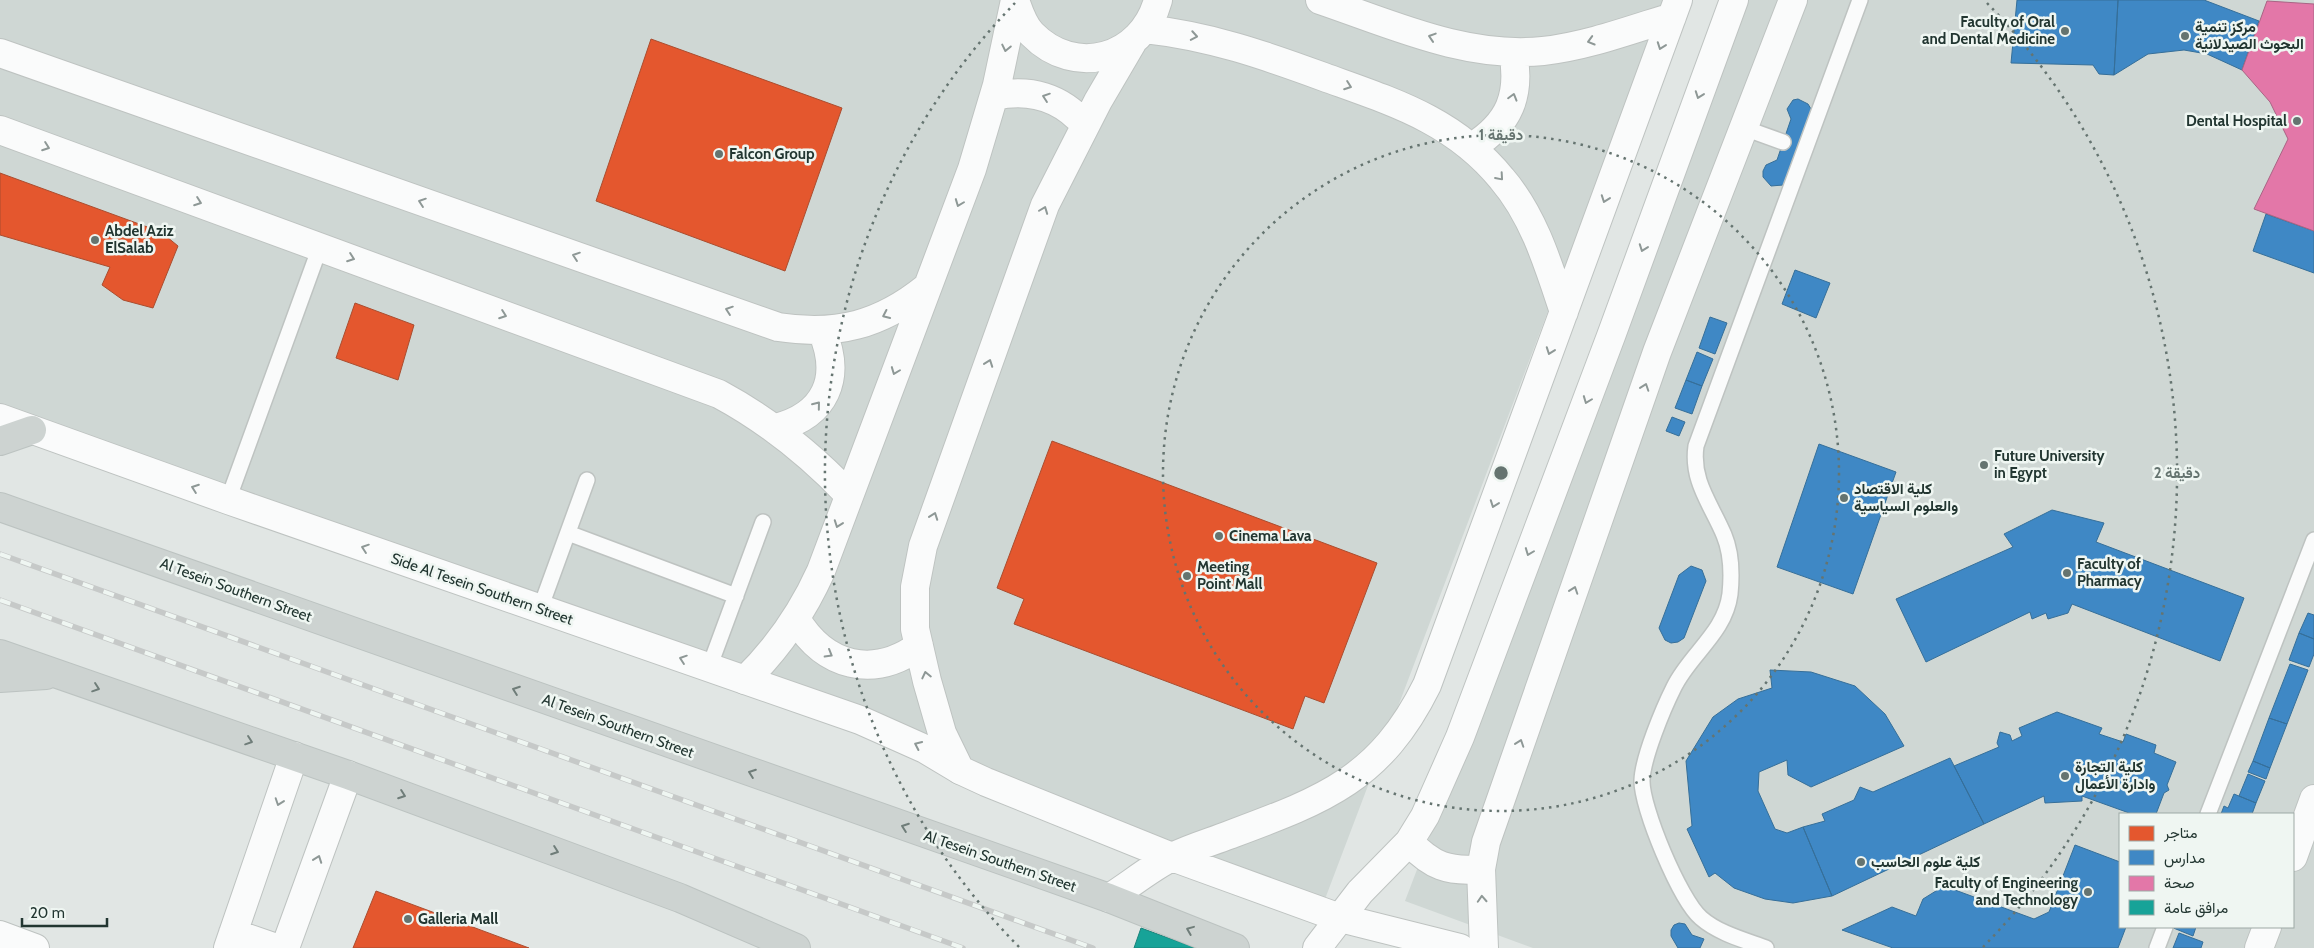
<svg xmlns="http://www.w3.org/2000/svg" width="2314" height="948" viewBox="0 0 2314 948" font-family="Cabin,Vazirmatn,sans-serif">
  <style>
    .built { fill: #cfd7d4; fill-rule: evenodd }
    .shops { fill: #e4572e; stroke: #aa4d2f }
    .schools { fill: #3f88c5; stroke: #366f99 }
    .health { fill: #e377a8; stroke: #a96484 }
    .public { fill: #17a398; stroke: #1a8279 }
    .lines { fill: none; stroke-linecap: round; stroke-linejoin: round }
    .service-casing { stroke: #bec3c1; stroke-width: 18 }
    .minor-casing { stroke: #bec3c1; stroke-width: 30 }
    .tertiary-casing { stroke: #bec3c1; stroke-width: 30 }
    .primary-casing { stroke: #bcc3c1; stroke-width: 30 }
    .service { stroke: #fafbfb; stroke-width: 15 }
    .minor { stroke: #fafbfb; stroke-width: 28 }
    .tertiary { stroke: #fafbfb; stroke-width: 28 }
    .primary { stroke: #cdd3d1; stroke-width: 28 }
    .rail-casing { stroke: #c6c9c8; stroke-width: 5.5 }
    .rail { stroke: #eff6f2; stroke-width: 4; stroke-dasharray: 11; stroke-linecap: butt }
    .oneway { stroke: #8e9896 }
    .oneway2 { stroke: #6f7d79 }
    .ring { fill: none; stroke: #657470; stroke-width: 2.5; stroke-dasharray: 2.5 5 }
    .poi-dot { fill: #657470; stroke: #eff6f2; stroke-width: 2 }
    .labels { text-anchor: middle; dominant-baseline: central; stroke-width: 5; stroke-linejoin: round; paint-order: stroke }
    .poi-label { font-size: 15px; font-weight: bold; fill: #223631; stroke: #eff6f2; text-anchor: start }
    .street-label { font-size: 15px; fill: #223631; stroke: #eff6f2 }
    .centre { fill: #657470; stroke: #eff6f2; stroke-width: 2.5 }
    .ring-label { font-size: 15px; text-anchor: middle; font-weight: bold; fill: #657470; stroke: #eff6f2; stroke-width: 5; stroke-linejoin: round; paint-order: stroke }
  </style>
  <rect width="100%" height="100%" fill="#e1e6e4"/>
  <!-- built -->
  <path class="built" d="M0,0H1666L1325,899L0,407Z
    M1749,0H2314V948H1533L1405,901ZM2120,814H2293V927H2120Z"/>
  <!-- shops -->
  <path class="shops" d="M651,39L842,108L785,271L596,201Z
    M0,173L161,232L178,246L153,308L123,300L102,285L110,267L0,235Z
    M355,303L414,325L398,380L336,358Z
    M1052,441L1377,563L1324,703L1305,696L1293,729L1014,624L1024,599L997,588Z
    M376,891L529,948H353Z"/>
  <!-- schools -->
  <path class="schools" d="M2017,0H2118L2114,75L2099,74L2093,65L2011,63Z
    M2118,0H2204L2259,21L2242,70L2207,54L2184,50L2148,54L2114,75Z
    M1798,99L1808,104L1811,109L1810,115L1789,169L1787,181L1783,185L1771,186L1763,177V171L1766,165L1777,160L1791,119L1787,109L1793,100Z
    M2266,214L2314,231V273L2253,251Z
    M1795,270L1830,283L1816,318L1782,304Z
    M1710,317L1727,323L1715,354L1699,348Z
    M1697,352L1713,359L1702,386L1686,380Z
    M1686,380L1702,386L1692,414L1675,408Z
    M1672,417L1685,422L1679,436L1666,431Z
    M1819,444L1896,472L1853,594L1777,567Z
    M2052,510L2104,523L2096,542L2244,598L2220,661L2072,604L2068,613L2048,619L2046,613L2032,619L2030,612L1926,662L1896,599L2013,547L2004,534Z
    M1691,566L1702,570L1706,581L1684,638L1678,642L1671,643L1665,640L1659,628L1679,575Z
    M2308,613L2314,615V639L2299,633Z
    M2299,633L2314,639V654L2309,667L2289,660Z
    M2290,664L2308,670L2287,724L2269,718Z
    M1770,670L1811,672L1855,686L1885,714L1904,746L1811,787L1788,775L1787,760L1759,772L1758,791L1775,829L1787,833L1803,827L1832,896L1793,903L1765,899L1734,888L1715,873L1709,877L1687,829L1692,826L1686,761L1713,717L1738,699L1772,688Z
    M2057,712L2102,728L2099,734L2123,742L2126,734L2156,745L2154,753L2176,762L2167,785L2169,790L2164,793L2156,814H2132L2082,796V801L2045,803L2044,796L1984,824L1954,766L1999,747L1997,743L2000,732L2010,735L2012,741L2022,736L2019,728Z
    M2269,718L2287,724L2270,768L2253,761Z
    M1950,758L1984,824L1832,896L1803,827L1825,821L1822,814L1854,800L1860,787L1873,792Z
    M2253,761L2270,768L2266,779L2248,772Z
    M2248,774L2265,781L2256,803L2239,796Z
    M2234,794L2256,803L2252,814H2221L2224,806L2228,808Z
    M2075,845L2120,862V927H2126L2118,948H1893L1842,930L1892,907L1916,916L1923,899L1944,886L2034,919L2049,912Z
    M1679,923L1685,924L1692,935L1704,939L1700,948H1678L1671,936V930L1674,925Z
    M2171,927H2196L2193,936Z
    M2179,933L2203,942L2201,948H2173Z"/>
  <!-- health -->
  <path class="health" d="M2267,1L2314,4V231L2254,209L2288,139L2270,102L2242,70Z"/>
  <!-- public -->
  <path class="public" d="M1141,928L1196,948H1134Z"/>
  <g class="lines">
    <defs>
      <path id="service" d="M1744,128L1783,142
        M228,500L320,247
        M568,533L736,596
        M540,609L587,480
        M709,668L763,522
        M2208,814L2314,540
        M1766,948C1744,940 1718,933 1701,918C1680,900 1641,807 1642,780C1643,757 1663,709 1674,687C1690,654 1725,633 1730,594C1732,574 1732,554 1724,535C1711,504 1691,481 1696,446L1860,0
        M2157,948L2165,927"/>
      <path id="minor" d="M1015,0C1019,12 1023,25 1032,34C1075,78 1142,59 1158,0
        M1320,0C1391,24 1466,59 1543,51C1587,46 1630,30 1672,17
        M1145,29C1210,36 1264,55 1324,77C1393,102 1454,120 1502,179C1534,216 1549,267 1564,312
        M1132,43L1098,101L1045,205L923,546L915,587V629L927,681L942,733L960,770L986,782L1172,857L1340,918L1460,948
        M0,53L778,327C837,336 880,325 926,288
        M994,96C1030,88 1061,97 1085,125
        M0,130L719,394C769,421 810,454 849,495
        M1472,147C1510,123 1521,95 1513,52
        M776,428C826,415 842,378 822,331
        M796,619C825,667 873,679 919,646
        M745,680C778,648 802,613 821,571L972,169L997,85L1015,0
        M2293,857L2314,799
        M1109,898C1130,885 1150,868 1172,857C1190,848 1211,842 1229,835C1323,800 1380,780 1427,685L1678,0
        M233,933L276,948
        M0,935L35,948
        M228,948L294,756
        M285,948L348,775
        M2259,948L2267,927"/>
      <path id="tertiary" d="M0,418L228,500L860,720L925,749L960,770
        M1409,842C1432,866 1448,872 1481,869
        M1317,948L1360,892L1409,842L1425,816L1460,737L1611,336L1734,0
        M1484,948L1481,869L1486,842L1657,352L1793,0"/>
      <path id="primary" d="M0,441L32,430
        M0,507L1109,898L1235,948
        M0,654L348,775L680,898L796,948
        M0,678L46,675"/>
    </defs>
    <!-- service casing -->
    <use href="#service" class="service-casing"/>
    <!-- minor casing -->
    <use href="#minor" class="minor-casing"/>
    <!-- tertiary casing -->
    <use href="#tertiary" class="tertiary-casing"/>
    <!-- primary casing -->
    <use href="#primary" class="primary-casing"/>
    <!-- service -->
    <use href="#service" class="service"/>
    <!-- minor -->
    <use href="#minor" class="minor"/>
    <!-- tertiary -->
    <use href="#tertiary" class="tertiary"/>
    <!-- primary -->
    <use href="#primary" class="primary"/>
    <defs>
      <path id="rail" d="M0,554L1093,948
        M0,600L963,948"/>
    </defs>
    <!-- rail casing -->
    <use href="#rail" class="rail-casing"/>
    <!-- rail -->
    <use href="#rail" class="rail"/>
  </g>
  <!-- one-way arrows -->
  <defs><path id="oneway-chevron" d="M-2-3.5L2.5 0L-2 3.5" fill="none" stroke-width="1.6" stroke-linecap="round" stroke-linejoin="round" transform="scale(1.25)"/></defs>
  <g class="oneway">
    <use href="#oneway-chevron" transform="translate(1194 36) rotate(10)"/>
    <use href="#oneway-chevron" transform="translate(1432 37) rotate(-162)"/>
    <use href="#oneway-chevron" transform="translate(1591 41) rotate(164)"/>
    <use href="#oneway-chevron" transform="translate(1661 46) rotate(110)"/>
    <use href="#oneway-chevron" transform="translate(1006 48) rotate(102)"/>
    <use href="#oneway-chevron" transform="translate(1348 86) rotate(20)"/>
    <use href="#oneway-chevron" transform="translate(1699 95) rotate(110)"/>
    <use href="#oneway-chevron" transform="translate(1046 97) rotate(-161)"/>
    <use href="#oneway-chevron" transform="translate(1513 97) rotate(-74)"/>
    <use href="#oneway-chevron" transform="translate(46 147) rotate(20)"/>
    <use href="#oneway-chevron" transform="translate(1500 177) rotate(49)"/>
    <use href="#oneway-chevron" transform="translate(1605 199) rotate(110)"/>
    <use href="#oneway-chevron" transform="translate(198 202) rotate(20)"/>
    <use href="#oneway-chevron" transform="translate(422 202) rotate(-161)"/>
    <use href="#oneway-chevron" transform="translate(959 203) rotate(111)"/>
    <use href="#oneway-chevron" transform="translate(1044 210) rotate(-69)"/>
    <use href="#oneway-chevron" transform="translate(1643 248) rotate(110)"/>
    <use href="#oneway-chevron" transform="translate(576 256) rotate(-161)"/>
    <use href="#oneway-chevron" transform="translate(351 258) rotate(20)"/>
    <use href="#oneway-chevron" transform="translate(729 310) rotate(-161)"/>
    <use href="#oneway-chevron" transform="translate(503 315) rotate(20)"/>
    <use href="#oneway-chevron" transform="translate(886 315) rotate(155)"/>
    <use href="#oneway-chevron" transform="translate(1550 351) rotate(110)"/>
    <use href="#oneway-chevron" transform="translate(989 363) rotate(-70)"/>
    <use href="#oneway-chevron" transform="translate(895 371) rotate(111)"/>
    <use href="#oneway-chevron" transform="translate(1645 387) rotate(-71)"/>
    <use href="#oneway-chevron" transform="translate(1587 400) rotate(111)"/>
    <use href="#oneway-chevron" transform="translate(817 405) rotate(-51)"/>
    <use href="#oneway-chevron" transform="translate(195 488) rotate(-160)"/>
    <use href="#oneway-chevron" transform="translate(1494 504) rotate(110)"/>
    <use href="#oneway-chevron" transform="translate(934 516) rotate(-70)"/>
    <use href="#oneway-chevron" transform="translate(838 524) rotate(110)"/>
    <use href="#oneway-chevron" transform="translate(365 548) rotate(-161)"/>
    <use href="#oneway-chevron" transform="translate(1529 552) rotate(111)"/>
    <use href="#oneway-chevron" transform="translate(1574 590) rotate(-71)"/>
    <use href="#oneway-chevron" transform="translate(829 654) rotate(30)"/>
    <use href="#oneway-chevron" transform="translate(683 659) rotate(-161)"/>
    <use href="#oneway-chevron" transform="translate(926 675) rotate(-103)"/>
    <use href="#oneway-chevron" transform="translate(1520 743) rotate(-71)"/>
    <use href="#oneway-chevron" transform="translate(918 745) rotate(-155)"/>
    <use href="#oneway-chevron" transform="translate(279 802) rotate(109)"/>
    <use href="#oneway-chevron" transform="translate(318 859) rotate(-70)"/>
    <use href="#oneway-chevron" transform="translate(1482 899) rotate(-93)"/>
  </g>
  <g class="oneway2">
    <use href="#oneway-chevron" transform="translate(96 688) rotate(19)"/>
    <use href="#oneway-chevron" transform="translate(516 690) rotate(-160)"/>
    <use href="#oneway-chevron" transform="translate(249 741) rotate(19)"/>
    <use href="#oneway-chevron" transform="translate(752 773) rotate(-160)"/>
    <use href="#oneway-chevron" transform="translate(402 795) rotate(20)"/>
    <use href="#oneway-chevron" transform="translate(905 827) rotate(-160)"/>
    <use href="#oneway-chevron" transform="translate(555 851) rotate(20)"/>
    <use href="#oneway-chevron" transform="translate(1190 930) rotate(-158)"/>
  </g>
  <!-- distance rings -->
  <g class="ring">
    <circle cx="1501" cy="473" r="338"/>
    <path d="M1019 947A676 676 0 0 1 1015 3M1987 3A676 676 0 0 1 1983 947"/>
  </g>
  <!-- markers -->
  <g class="poi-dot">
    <circle cx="2065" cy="31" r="5"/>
    <circle cx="2185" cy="36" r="5"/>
    <circle cx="2297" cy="121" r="5"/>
    <circle cx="719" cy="154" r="5"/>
    <circle cx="95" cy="240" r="5"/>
    <circle cx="1984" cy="465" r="5"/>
    <circle cx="1844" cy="498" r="5"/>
    <circle cx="1219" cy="536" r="5"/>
    <circle cx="2067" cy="573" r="5"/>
    <circle cx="1187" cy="576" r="5"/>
    <circle cx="2065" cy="776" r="5"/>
    <circle cx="1861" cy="862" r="5"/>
    <circle cx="2088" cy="892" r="5"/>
    <circle cx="408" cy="919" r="5"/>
  </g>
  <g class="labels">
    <!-- poi labels -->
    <g class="poi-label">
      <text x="2055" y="22" text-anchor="end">Faculty of Oral<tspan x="2055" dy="17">and Dental Medicine</tspan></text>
      <text x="2195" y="27">مركز تنمية<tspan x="2195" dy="17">البحوث الصيدلانية</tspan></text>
      <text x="2287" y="121" text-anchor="end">Dental Hospital</text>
      <text x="729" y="154">Falcon Group</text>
      <text x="105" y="231">Abdel Aziz<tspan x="105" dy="17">ElSalab</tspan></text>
      <text x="1994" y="456">Future University<tspan x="1994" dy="17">in Egypt</tspan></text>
      <text x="1854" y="489">كلية الاقتصاد<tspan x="1854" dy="17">والعلوم السياسية</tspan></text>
      <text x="1229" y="536">Cinema Lava</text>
      <text x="2077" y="564">Faculty of<tspan x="2077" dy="17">Pharmacy</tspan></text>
      <text x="1197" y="567">Meeting<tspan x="1197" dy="17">Point Mall</tspan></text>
      <text x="2075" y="767">كلية التجارة<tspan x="2075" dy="17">وادارة الأعمال</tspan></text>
      <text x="1871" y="862">كلية علوم الحاسب</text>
      <text x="2078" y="883" text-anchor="end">Faculty of Engineering<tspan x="2078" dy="17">and Technology</tspan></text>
      <text x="418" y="919">Galleria Mall</text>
    </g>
    <!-- street labels -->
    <g class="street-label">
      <text transform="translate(482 589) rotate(19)">Side Al Tesein Southern Street</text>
      <text transform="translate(236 590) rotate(20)">Al Tesein Southern Street</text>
      <text transform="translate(618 726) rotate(20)">Al Tesein Southern Street</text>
      <text transform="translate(1000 861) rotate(19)">Al Tesein Southern Street</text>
    </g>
  </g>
  <circle cx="1501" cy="473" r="8" class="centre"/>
  <g class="ring-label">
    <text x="1501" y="140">1 دقيقة</text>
    <text x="2177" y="478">2 دقيقة</text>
  </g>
  <!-- legend -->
  <rect x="2119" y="813" width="175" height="115" fill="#eff6f2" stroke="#9da9a5"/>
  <rect x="2129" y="826" width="25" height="15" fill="#e4572e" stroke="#9da9a5"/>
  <text x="2164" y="838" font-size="15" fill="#223631">متاجر</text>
  <rect x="2129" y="850" width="25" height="15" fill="#3f88c5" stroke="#9da9a5"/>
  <text x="2164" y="863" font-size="15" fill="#223631">مدارس</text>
  <rect x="2129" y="876" width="25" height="15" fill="#e377a8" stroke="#9da9a5"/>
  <text x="2164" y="888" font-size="15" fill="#223631">صحة</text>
  <rect x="2129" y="900" width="25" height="15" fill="#17a398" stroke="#9da9a5"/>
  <text x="2164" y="913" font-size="15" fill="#223631">مرافق عامة</text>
  <!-- scale -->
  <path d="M22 918v8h85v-8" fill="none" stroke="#223631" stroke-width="2.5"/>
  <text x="30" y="918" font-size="15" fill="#223631" stroke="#eff6f2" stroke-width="4" paint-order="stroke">20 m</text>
</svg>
